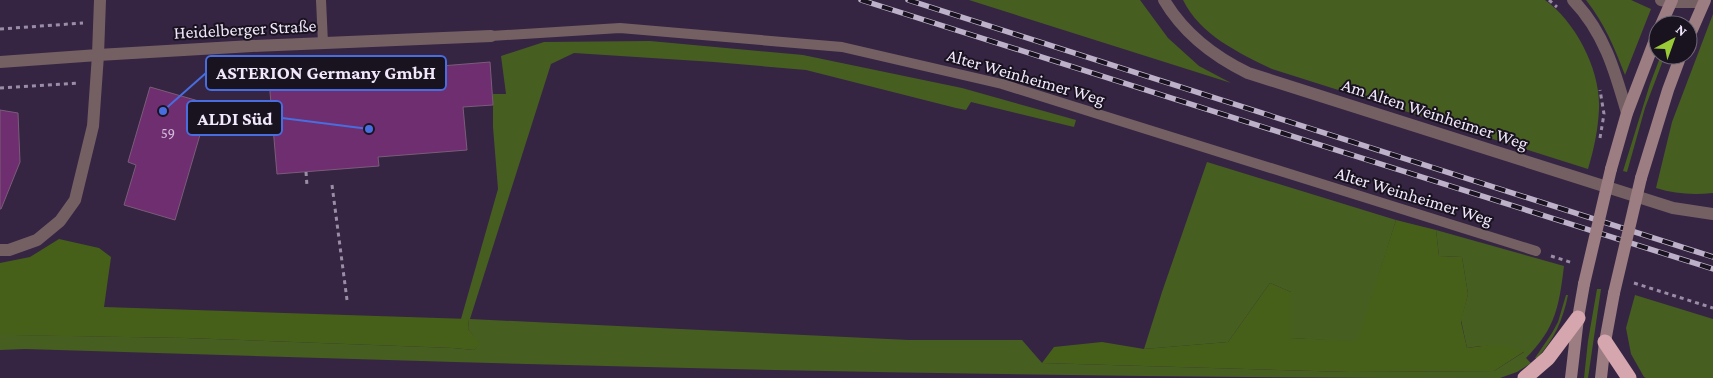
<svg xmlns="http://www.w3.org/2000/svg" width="1713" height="378" viewBox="0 0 1713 378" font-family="'Crimson Pro',serif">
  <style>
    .green { fill: #475e21 }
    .forest { fill: #476019 }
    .building { fill: #6e2e6f; stroke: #7a5c79 }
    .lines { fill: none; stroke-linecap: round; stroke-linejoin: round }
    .path { stroke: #9a8da6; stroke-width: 3; stroke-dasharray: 4 4; stroke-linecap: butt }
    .service { stroke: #746063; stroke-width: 10 }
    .minor { stroke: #746063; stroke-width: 12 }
    .tertiary { stroke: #746063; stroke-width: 12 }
    .secondary { stroke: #9b7d82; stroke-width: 12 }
    .motorway { stroke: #d6a6ae; stroke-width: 15 }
    .rail-casing { stroke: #bcb1c8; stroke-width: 5.5 }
    .rail { stroke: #19121f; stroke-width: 4; stroke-dasharray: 11; stroke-linecap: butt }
    .secondary-bridge { stroke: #9b7d82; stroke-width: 12 }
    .labels { text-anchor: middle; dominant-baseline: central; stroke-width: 4; stroke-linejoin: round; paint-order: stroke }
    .number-label { font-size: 15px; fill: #d0bad9 }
    .street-label { font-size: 18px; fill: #f1e8fc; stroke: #19121f }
    .leader { fill: none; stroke: #476ddf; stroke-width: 2 }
    .callout-dot { fill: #476ddf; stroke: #19121f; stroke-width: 2 }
    .callout { fill: #19121f; stroke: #476ddf; stroke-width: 2 }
    .callout-label { font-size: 19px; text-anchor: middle; font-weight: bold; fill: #f1e8fc }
  </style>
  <rect width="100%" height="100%" fill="#352543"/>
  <!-- green -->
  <path class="green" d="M969,0H1140L1168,38L1199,66L1231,83Z
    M1183,0H1545C1576,22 1601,71 1599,109C1598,130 1594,149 1588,169L1272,69C1239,53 1200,35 1183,0Z
    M1586,0H1631L1651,9L1625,75C1614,47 1605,24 1586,0Z
    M1713,14V193C1693,195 1675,194 1656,188L1672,122Z
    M650,41L803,55L962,88L1076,120L1074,127L971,102L966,110L956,108L806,70L714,62L574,53L551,64L470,319L909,340H1022L1042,363L1350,372L1494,371L1524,352C1500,345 1491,344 1467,348L1461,320L1468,294L1462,257L1439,256L1436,230L1564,266C1559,306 1556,328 1526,358L1531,363L1517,372L1500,378C1152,378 803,372 455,362C311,358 168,353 25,349L0,350V335H14L186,338L453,348L474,350L480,344L468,329L469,319H461L498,189L493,127V94H506L501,56L544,42Z
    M1661,55H1665L1645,108L1627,172L1623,171L1650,84Z
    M1207,162L1396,220L1358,342L1291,338V292L1270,283L1228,342L1144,349L1162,292Z
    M1597,289H1601L1588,378H1584L1588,341Z
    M1566,295H1568C1563,320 1554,340 1537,358H1535L1552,333L1558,322Z
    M1635,295L1713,319V378H1646L1644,377L1631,354L1626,328Z"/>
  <!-- forest -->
  <path class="forest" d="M1396,220L1436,230L1439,256L1462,257L1468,294L1461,322L1467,348L1490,345H1502L1525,351L1494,371L1350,372L1042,363L1054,347L1102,342L1144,349L1228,342L1270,283L1291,292V338L1357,341Z
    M59,239L99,248L111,257L104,307L469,319L468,329L481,344L474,350L453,348L186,338L0,335V263L30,257Z"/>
  <!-- building -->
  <path class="building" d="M490,62L493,105L463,107L467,150L378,157L379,166L277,174L269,80Z
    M150,87L209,104L175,220L124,205L136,165L128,162Z
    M0,110L18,113L20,162L1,209H0Z"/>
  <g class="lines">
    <!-- path -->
    <path class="path" d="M1549,0L1557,7
      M0,29L83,23
      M0,88L79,83
      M1600,138L1604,114L1600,90
      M306,172L307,186
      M332,185L347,300
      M1551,256L1573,263
      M1634,283L1713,308"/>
    <!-- service -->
    <path class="service" d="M321,0L323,43
      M491,36L620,28L842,47L1002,84L1536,251"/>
    <!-- minor -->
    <path class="minor" d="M1164,0C1184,34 1213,56 1248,73L1673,208L1713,214
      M0,250H9L37,240L60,221L75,200L93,126L98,55L252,46L491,36"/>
    <!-- tertiary -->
    <path class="tertiary" d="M1573,0C1604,32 1615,71 1627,113
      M1661,0L1671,2H1704
      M0,62L98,55L100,0"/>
    <!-- secondary -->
    <path class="secondary" d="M1661,25L1672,0
      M1688,39L1705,0
      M1611,169L1627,113L1658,32
      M1641,178L1668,90L1681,55
      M1571,378L1578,318L1584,284
      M1601,378L1605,342L1614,293"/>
    <!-- motorway -->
    <path class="motorway" d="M1605,342L1629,378
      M1525,378L1548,358L1578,318"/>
    <defs>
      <path id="rail" d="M861,0L1713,269
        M908,0L1713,257"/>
    </defs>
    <!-- rail casing -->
    <use href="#rail" class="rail-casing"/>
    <!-- rail -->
    <use href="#rail" class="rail"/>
    <!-- secondary-bridge -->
    <path class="secondary-bridge" d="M1584,284L1611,169
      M1614,293L1641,178"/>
  </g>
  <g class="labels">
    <!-- number labels -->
    <g class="number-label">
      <text x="168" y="133">59</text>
    </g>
    <!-- street labels -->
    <g class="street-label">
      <text transform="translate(245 29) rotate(-3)">Heidelberger Straße</text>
      <text transform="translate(1026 77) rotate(16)">Alter Weinheimer Weg</text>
      <text transform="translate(1435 114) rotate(18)">Am Alten Weinheimer Weg</text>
      <text transform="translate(1414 196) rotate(17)">Alter Weinheimer Weg</text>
    </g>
  </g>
  <!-- callouts -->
  <path class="leader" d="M163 111L206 73M369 129L282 118"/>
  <g class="callout-dot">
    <circle cx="163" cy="111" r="5"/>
    <circle cx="369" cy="129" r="5"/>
  </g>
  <g class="callout">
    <rect x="206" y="56" width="240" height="34" rx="5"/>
    <rect x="187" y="101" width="95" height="34" rx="5"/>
  </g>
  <g class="callout-label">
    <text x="326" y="79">ASTERION Germany GmbH</text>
    <text x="235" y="125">ALDI Süd</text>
  </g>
  <!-- north arrow -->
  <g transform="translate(1673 40) rotate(41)"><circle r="24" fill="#19121f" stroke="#6f6877"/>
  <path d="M0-4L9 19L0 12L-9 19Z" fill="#98cb37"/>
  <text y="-8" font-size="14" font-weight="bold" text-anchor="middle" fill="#f1e8fc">N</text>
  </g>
</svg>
